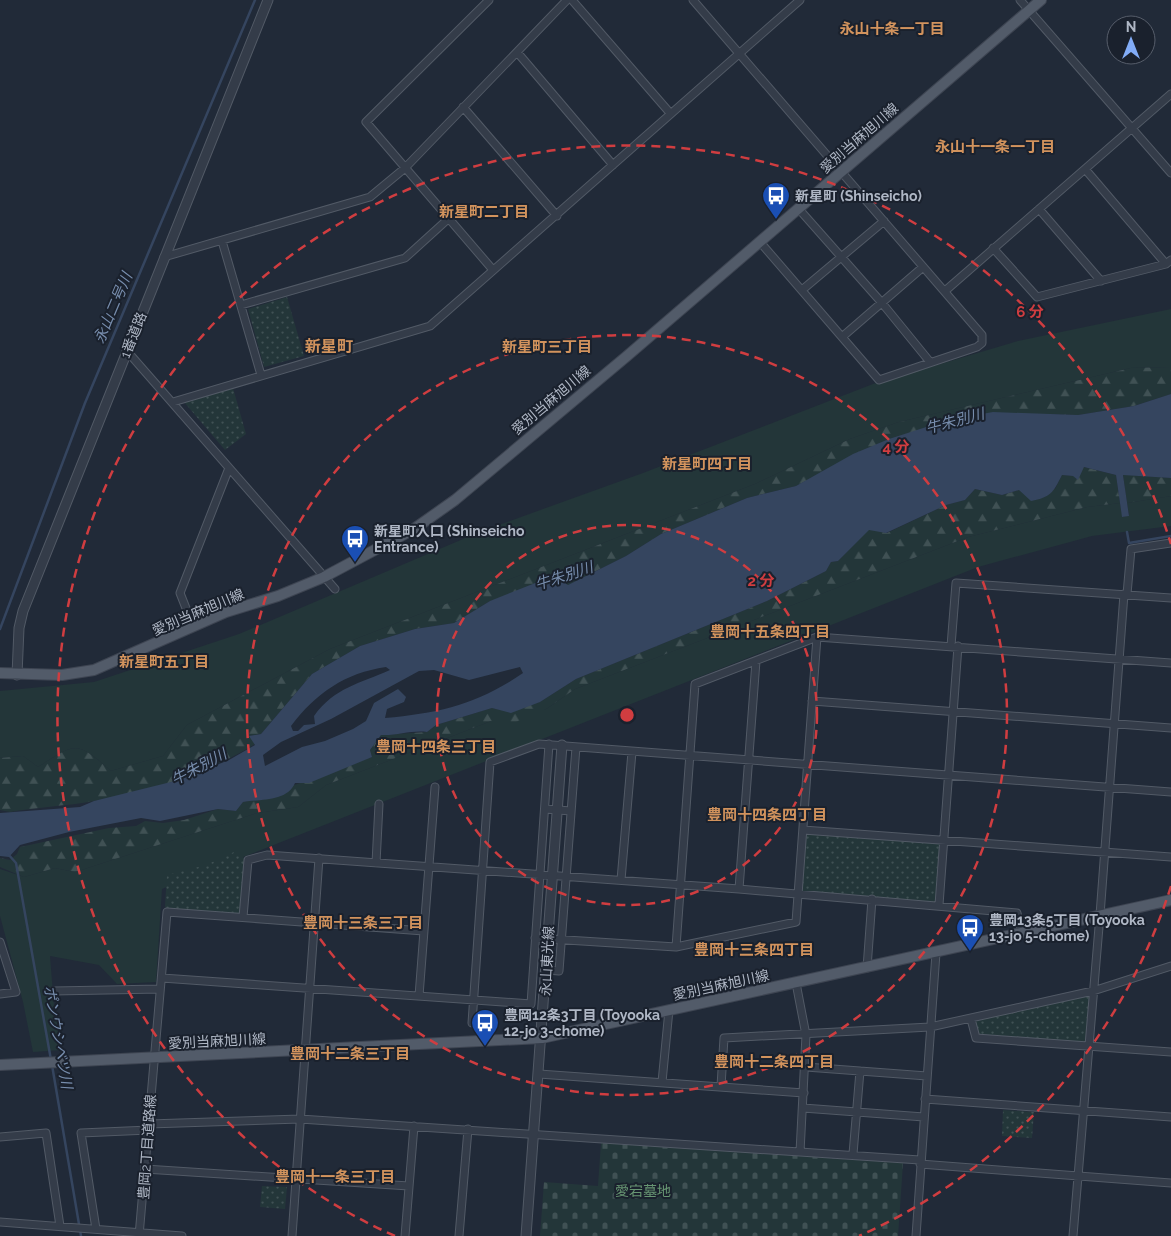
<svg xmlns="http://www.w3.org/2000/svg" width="1171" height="1236" viewBox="0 0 1171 1236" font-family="Raleway,'Noto Sans JP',sans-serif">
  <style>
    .grass { fill: #233639 }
    .forest { fill: url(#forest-firs) }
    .cemetery { fill: url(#cemetery-stones) }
    .park { fill: url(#park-dots) }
    .water { fill: #35455f; fill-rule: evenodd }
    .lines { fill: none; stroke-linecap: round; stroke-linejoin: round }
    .stream { stroke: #35455f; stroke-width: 2.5 }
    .minor-casing { stroke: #525a66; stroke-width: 9 }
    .tertiary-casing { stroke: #525a66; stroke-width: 11 }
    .primary-casing { stroke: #3e4552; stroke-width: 12 }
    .minor { stroke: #343c49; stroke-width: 7 }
    .tertiary { stroke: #343c49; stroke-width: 9 }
    .primary { stroke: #525b69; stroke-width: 10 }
    .ring { fill: none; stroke: #d03d40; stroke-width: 2.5; stroke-dasharray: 9 6 }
    .labels { text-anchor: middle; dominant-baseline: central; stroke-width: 4; stroke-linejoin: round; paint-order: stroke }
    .street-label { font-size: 14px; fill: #afb7c5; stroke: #1a212d }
    .poi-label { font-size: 14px; font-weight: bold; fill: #afb7c5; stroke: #1a212d; text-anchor: start }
    .park-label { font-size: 14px; fill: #679572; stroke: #1a212d }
    .neighbourhood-label { font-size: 15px; font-weight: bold; fill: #d2935d; stroke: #1a212d }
    .water-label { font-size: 15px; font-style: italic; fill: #778dad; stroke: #1a212d }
    .quarter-label { font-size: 16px; font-weight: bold; fill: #d2935d; stroke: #1a212d }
    .centre { fill: #d03d40; stroke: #1a212d; stroke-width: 2.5 }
    .ring-label { font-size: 15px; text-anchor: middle; font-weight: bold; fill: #d03d40; stroke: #1a212d; stroke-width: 4; stroke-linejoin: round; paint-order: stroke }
  </style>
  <defs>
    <pattern id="forest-firs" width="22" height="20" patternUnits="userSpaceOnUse" patternTransform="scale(1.25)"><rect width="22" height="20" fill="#233639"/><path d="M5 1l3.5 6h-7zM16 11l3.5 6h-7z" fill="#405154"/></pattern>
    <pattern id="cemetery-stones" width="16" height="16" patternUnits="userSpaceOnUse" patternTransform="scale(1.25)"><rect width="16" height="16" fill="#233639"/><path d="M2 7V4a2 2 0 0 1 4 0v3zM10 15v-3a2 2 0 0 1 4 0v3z" fill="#405154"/></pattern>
    <pattern id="park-dots" width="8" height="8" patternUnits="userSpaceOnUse" patternTransform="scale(1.25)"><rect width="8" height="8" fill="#233639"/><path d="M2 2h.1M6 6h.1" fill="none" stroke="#405154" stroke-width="1.8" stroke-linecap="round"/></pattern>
  </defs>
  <rect width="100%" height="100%" fill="#212a38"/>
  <!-- grass -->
  <path class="grass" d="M1171,309V367L1131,368L899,422L850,439L755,484L330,649L187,725L163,756L111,771C75,740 77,743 38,767L23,756L0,758V691L94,682L239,634L482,531L643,473L873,384L1018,341Z
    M1171,496V526L1092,536L978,567L162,889L156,982L117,984L99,965L50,956L54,1006L62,1050L33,1052L23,1002L0,916V869L24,877L55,868L75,872L257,813L298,807L326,785L491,721L546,709L575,689L968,537L1087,507L1120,503L1123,517L1129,515L1127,503Z"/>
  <!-- forest -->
  <path class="forest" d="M1171,367V394L1134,406L1078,415L1036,414L823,472L796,486L747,498L692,521L661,534L626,556L568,585L490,601L454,623L415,629L360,646L312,674L261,734L250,736L255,744C206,774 150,792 94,801C66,806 38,807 10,812L0,810V758L23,756L38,767C77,743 75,740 111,771L163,756L187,725L330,649L755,484L850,439L899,422L1131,368Z
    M1084,467L1116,475L1120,503L1087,507L968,537L575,689L546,709L509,725L491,721L326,785L298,807L257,813L75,872L55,868L24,877L0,867V858L10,860L17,854L20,847L109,828L136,826L145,821L163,823L184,820L218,809L236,811L243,802L253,800L372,757L370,750L381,735L427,732L436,725L492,708L501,710L540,702L576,679L767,601L826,571L831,562L838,561L869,529L887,533L946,505L965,500L975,489L1002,495L1019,490L1055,489L1062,475L1074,476Z
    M1123,474L1171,478V496L1127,503Z"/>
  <!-- cemetery -->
  <path class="cemetery" d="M601,1143L903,1163L898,1236H540L544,1182L598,1186Z"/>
  <!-- park -->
  <path class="park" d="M287,297L304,356L264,367L248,309Z
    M233,388L246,434L225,450L184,402Z
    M803,830L944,840L939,905L798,894Z
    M234,852L248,860L243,917L167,912L165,906L167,875L206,865Z
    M1093,991L1088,1045L976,1038L971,1019Z
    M1003,1110L1034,1112L1032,1138L1002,1136Z
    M262,1186L287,1187L285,1209L260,1207Z"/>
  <!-- water -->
  <path class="water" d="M1171,394V478L1123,475L1129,516L1122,517L1116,475L1084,467L1078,480L1073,476L1062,475C1053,493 1051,497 1031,501L1019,490L1002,495L975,489L965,500L946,505L886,533L869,530L838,561L831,562L826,571L767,601L576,679L540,702L511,713L492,708L436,725L427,732C412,730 396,736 381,735L370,750L372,757L309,783H295C287,802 260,799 243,802L236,811L218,809L160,821L141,818L69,832L20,845L9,857L0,856V813L80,807L94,801L179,780L229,760L255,745L249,736L261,734L312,674L360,646L415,629L454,623L490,601L553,576L568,585L626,556L661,534L747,498L796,486L853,454L889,439L948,420L993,412L1078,415L1134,406ZM386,667L390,670C359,684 335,687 314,716L315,724L304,725L298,731H293L291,726C316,693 345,673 386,667ZM520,667L523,673C478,704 440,713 385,718L387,709L404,702L406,697L398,689L374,703L366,721L353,729L325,741L302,747L265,766L263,755L281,742L331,719L419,671L434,670L469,680Z"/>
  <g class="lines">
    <!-- stream -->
    <path class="stream" d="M1127,532L1129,543L1171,536
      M0,629L85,403L255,0
      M8,854L16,863L51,1060
      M52,1065L81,1236"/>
    <defs>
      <path id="minor" d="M489,0L366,122L493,270
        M572,0L670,113
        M693,0L982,335V343L977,347L879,380L760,242
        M1020,0L1171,173
        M517,52L613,165
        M463,107L557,216
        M1085,169L1166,264
        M798,208L882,303L930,362
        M1039,209L1101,281
        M222,241L261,375
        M993,248L1037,297L1166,264L1171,260
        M164,257L370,197L405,168L567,0
        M802,290L884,221
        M945,291L1171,94
        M241,305L405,258L448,219
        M842,337L923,267
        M127,351L335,589
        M173,402L430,326L800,0
        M1127,594L1131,549L1171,543
        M193,626L180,593L229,468
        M951,646L956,583L1171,598
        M812,701L1171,728
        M545,809L571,811
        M803,830L1171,857
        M376,863L379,804
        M621,880L632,752
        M739,889L756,661
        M939,905L958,646
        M243,917L248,860L267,855L739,889L1017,913L1022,933
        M535,938L676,947L796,922L817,637
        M0,942L16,992L0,994
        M676,947L695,684L817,637L1171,663
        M867,968L872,899
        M547,970L559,971L576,747
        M162,978L531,1004L549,744
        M796,983L806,1035L800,1152
        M53,991L160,989
        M419,996L435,787
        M971,1019L976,1038L1171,1052
        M472,1023L490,762L539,744L1171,792
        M806,1067L927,1076
        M539,1074L804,1093
        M662,1082L669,1010
        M721,1086L724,1038L930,1027L1093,991L1171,966
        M925,1099L1171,1117
        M803,1108L924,1117
        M149,1124L300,1119L920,1160
        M0,1137L46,1133L60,1226
        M853,1154L860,1071
        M920,1164L1171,1183
        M145,1169L409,1186
        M0,1222L182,1236
        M96,1229L81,1133L149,1130
        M139,1236L167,912L424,931
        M292,1236L319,858
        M405,1236L414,1126
        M459,1236L468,1129
        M916,1236L936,953
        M1073,1236L1100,915L1124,594"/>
      <path id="tertiary" d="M17,675L19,628L23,611L268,0
        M526,1236L562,745"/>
      <path id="primary" d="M0,673L62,675L94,670L226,612L278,596L324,577L414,529L455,500L627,356L1041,0
        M0,1065L542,1038L1171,900"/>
    </defs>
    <!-- minor casing -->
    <use href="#minor" class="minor-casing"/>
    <!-- tertiary casing -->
    <use href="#tertiary" class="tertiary-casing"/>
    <!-- primary casing -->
    <use href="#primary" class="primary-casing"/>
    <!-- minor -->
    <use href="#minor" class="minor"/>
    <!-- tertiary -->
    <use href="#tertiary" class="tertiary"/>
    <!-- primary -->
    <use href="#primary" class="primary"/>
  </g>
  <!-- distance rings -->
  <g class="ring">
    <circle cx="627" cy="715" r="190"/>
    <circle cx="627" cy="715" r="380"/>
    <path d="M1171 886A570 570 0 0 1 859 1236M395 1236A570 570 0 1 1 1171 544"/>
  </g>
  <!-- icons -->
  <defs>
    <symbol id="bus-pin" viewBox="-11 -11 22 30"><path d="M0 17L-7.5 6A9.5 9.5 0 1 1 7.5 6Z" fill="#1a4fb4" stroke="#1a212d"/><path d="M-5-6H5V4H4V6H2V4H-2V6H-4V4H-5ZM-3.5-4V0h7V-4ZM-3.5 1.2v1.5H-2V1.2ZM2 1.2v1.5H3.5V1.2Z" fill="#fff"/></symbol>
  </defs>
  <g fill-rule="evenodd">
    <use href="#bus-pin" x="760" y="180" width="32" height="43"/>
    <use href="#bus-pin" x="339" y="523" width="32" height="43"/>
    <use href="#bus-pin" x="954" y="912" width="32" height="43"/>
    <use href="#bus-pin" x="469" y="1007" width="32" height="43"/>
  </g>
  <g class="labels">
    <!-- street labels -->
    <g class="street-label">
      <text transform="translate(859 138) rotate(-41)">愛別当麻旭川線</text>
      <text transform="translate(133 335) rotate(-68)">1番道路</text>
      <text transform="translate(551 400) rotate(-40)">愛別当麻旭川線</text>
      <text transform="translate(198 612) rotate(-23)">愛別当麻旭川線</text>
      <text transform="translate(547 961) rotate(-87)">永山東光線</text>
      <text transform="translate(721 985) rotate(-12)">愛別当麻旭川線</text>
      <text transform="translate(217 1041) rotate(-3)">愛別当麻旭川線</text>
      <text transform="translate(147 1147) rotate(-86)">豊岡2丁目道路線</text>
    </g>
    <!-- poi labels -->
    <g class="poi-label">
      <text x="795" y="196">新星町 (Shinseicho)</text>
      <text x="374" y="531">新星町入口 (Shinseicho<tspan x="374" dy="16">Entrance)</tspan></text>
      <text x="989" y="920">豊岡13条5丁目 (Toyooka<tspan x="989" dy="16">13-jo 5-chome)</tspan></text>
      <text x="504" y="1015">豊岡12条3丁目 (Toyooka<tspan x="504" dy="16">12-jo 3-chome)</tspan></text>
    </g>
    <!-- park labels -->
    <g class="park-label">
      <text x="643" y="1191">愛宕墓地</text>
    </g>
    <!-- neighbourhood labels -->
    <g class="neighbourhood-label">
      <text x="892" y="29">永山十条一丁目</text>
      <text x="995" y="147">永山十一条一丁目</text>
      <text x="484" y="212">新星町二丁目</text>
      <text x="547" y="347">新星町三丁目</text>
      <text x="707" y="464">新星町四丁目</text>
      <text x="770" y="632">豊岡十五条四丁目</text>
      <text x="164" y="662">新星町五丁目</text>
      <text x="436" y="747">豊岡十四条三丁目</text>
      <text x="767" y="815">豊岡十四条四丁目</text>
      <text x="363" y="923">豊岡十三条三丁目</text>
      <text x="754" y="950">豊岡十三条四丁目</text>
      <text x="350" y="1054">豊岡十二条三丁目</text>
      <text x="774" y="1062">豊岡十二条四丁目</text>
      <text x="335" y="1177">豊岡十一条三丁目</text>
    </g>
    <!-- water labels -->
    <g class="water-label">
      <text transform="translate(113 308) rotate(-67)">永山二号川</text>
      <text transform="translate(955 421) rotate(-15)">牛朱別川</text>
      <text transform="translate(564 576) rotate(-18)">牛朱別川</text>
      <text transform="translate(199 767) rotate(-28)">牛朱別川</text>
      <text transform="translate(58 1037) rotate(80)">ポンウシベツ川</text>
    </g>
    <!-- quarter labels -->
    <g class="quarter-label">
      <text x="329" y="346">新星町</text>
    </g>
  </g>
  <circle cx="627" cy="715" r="8" class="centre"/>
  <g class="ring-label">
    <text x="1030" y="317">6 分</text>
    <text x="896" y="452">4 分</text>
    <text x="761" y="586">2 分</text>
  </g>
  <!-- north arrow -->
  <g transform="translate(1131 40)"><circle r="24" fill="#1a212d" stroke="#565d6a"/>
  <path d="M0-4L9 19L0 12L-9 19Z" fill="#82acf7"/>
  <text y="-8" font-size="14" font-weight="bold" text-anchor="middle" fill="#afb7c5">N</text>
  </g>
</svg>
